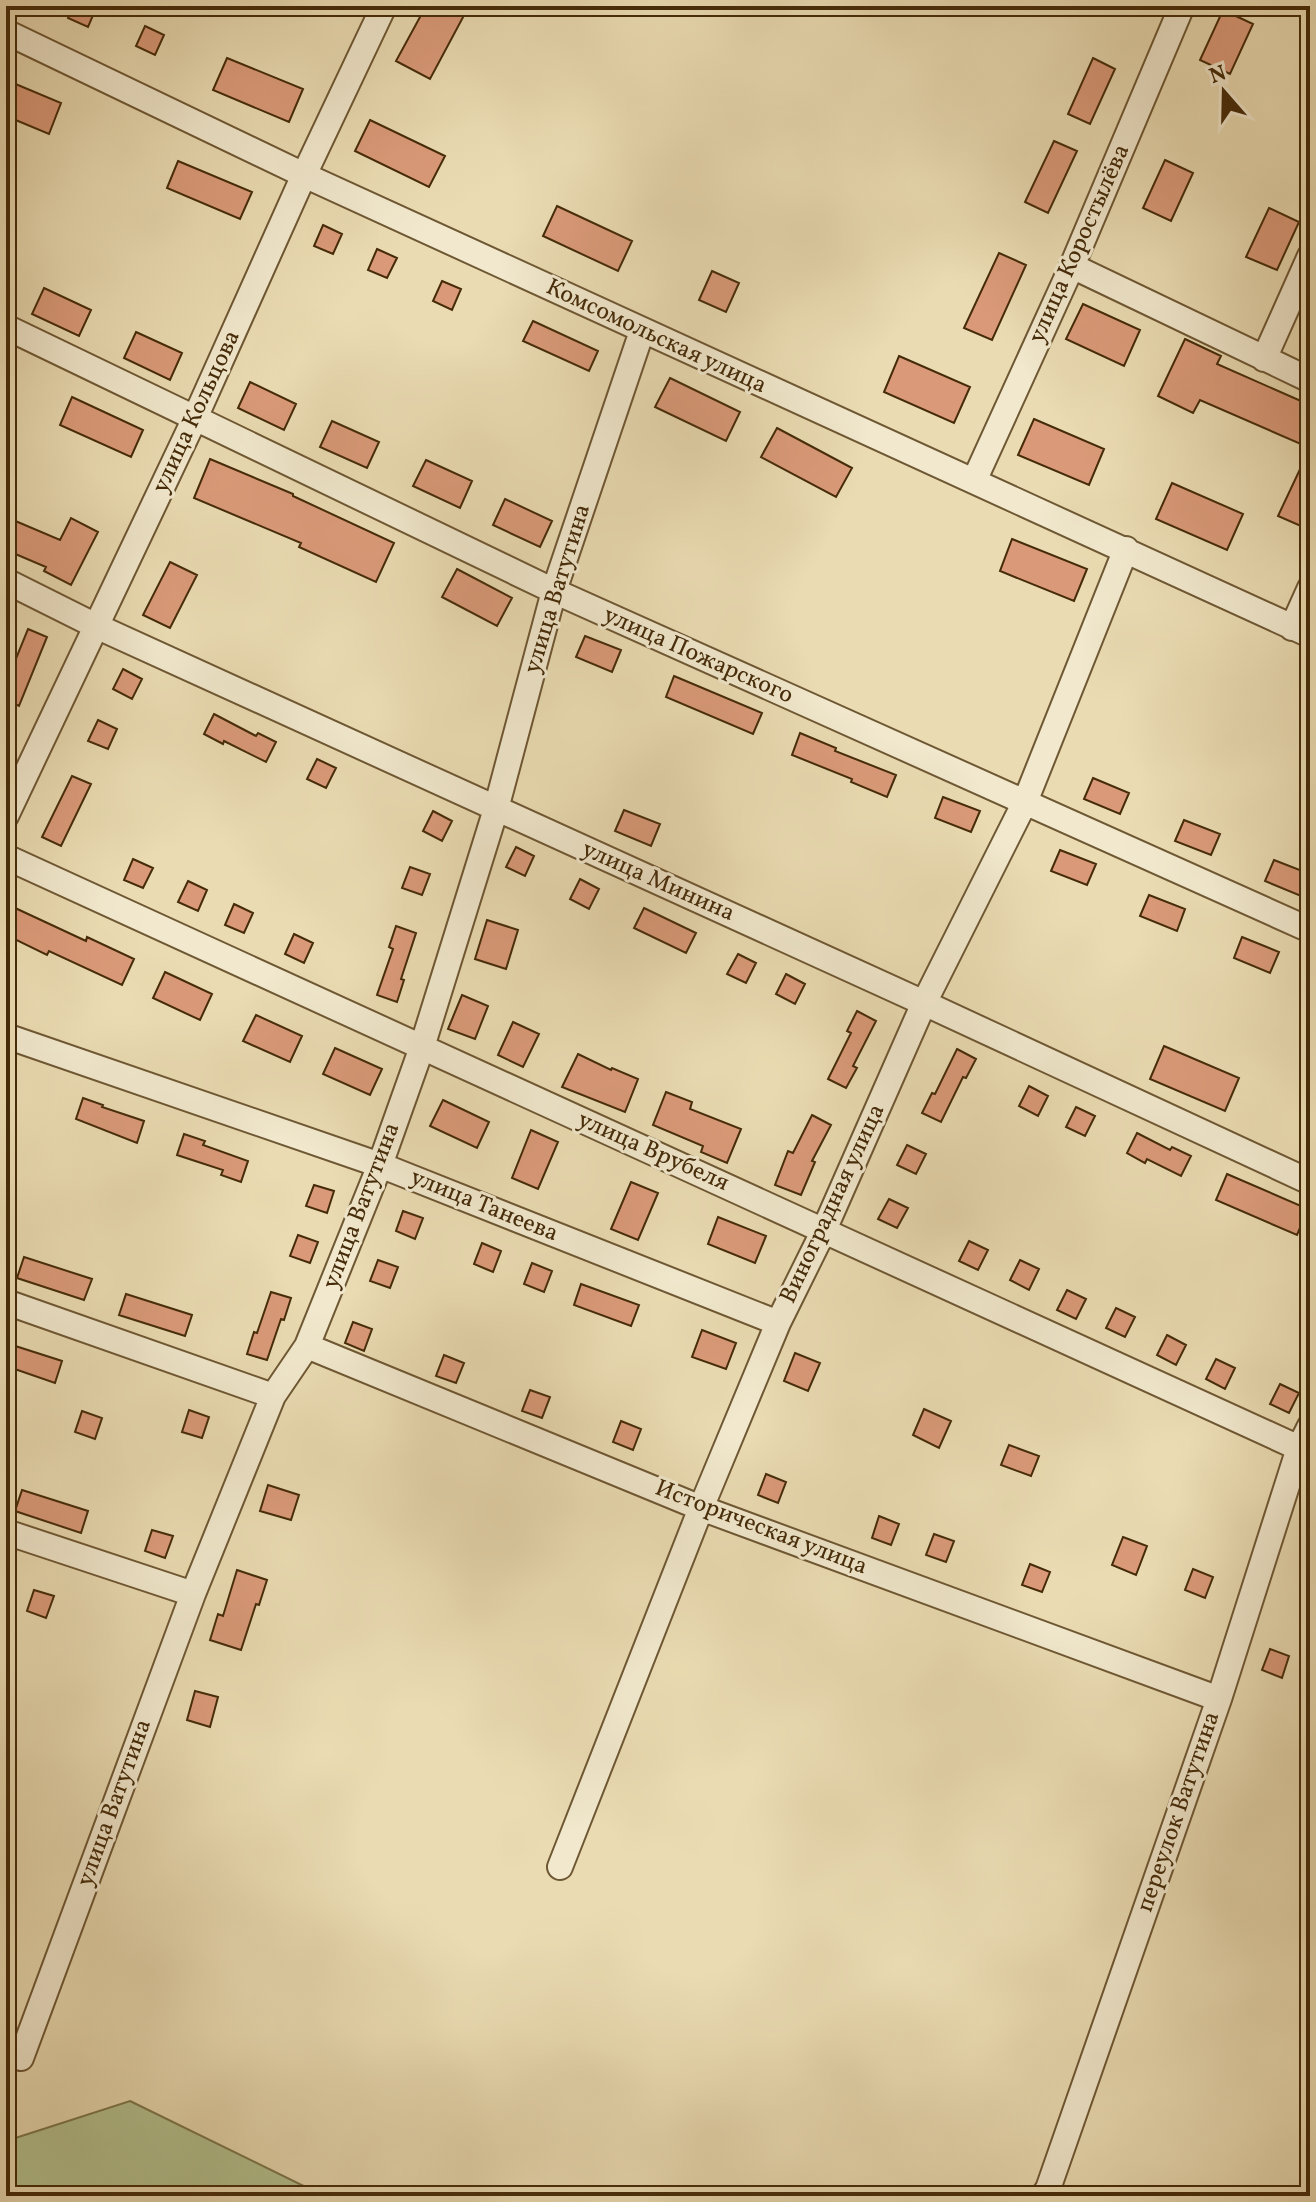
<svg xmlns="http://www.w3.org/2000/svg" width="1316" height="2202" viewBox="0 0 1316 2202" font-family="Vollkorn,serif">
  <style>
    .green { fill: #b3c18f; stroke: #7c764c; stroke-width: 2 }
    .building { fill: #da9a79; stroke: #452b09; stroke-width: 2 }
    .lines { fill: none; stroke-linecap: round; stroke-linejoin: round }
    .minor-casing { stroke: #6e5733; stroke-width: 28 }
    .minor { stroke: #f1e8cd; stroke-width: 24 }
    .labels { text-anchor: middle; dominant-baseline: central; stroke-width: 6; stroke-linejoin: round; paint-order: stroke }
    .street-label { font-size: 24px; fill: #452b09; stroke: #f1e8cd }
  </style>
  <rect width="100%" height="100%" fill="#eadbb2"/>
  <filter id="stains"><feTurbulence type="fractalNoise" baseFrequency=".0025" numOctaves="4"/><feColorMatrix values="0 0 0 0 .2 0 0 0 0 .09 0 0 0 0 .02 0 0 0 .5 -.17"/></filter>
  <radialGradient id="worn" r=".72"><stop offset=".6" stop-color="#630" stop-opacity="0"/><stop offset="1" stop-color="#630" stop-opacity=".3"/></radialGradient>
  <!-- green -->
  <path class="green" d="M130,2101L324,2196H6V2141Z"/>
  <!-- building -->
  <path class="building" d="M74,6H97L88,27L68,18Z
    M426,6H469L430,79L396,61Z
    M1223,10L1253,24L1230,74L1200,60Z
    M145,26L164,35L155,55L136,46Z
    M227,58L303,89L289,122L213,90Z
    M1093,58L1115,69L1090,124L1068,114Z
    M6,80L61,103L49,134L6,116Z
    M370,120L445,156L429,187L355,151Z
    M1054,141L1077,151L1048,213L1025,202Z
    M1165,160L1193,173L1171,221L1143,208Z
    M178,161L252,192L240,219L167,188Z
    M557,206L632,241L618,271L543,236Z
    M1269,208L1299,222L1277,270L1246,257Z
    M323,225L342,234L333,254L314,246Z
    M377,249L397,258L387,278L368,270Z
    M999,253L1026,265L992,340L964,328Z
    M712,271L739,283L726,312L699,300Z
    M442,281L461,289L452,310L433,301Z
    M44,288L91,310L79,336L32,314Z
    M1083,304L1140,330L1124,366L1066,339Z
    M533,321L598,351L589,371L523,341Z
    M136,332L182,353L170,380L124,358Z
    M1185,339L1221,356L1217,364L1310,405V448L1200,400L1193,413L1158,396Z
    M899,356L970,387L954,423L884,392Z
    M670,378L740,412L726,441L655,407Z
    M250,382L296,404L284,430L238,408Z
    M72,397L143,430L131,457L60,425Z
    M1034,419L1104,449L1089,485L1018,455Z
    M332,421L379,442L367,468L320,447Z
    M777,428L852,468L836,497L761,457Z
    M1310,448V530L1278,516Z
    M210,459L293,494V496L394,543L376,582L299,547L301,543L194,498Z
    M426,460L472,481L460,508L413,486Z
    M1172,483L1243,514L1227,550L1156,519Z
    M505,499L552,521L540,547L493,525Z
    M6,517L60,540L71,518L98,532L71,585L44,571L46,567L6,550Z
    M1012,539L1087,569L1074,601L1000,571Z
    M170,562L197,575L170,628L143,615Z
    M457,569L512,598L497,626L442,597Z
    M28,629L47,637L19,706L6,700V683Z
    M585,636L621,650L612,672L576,657Z
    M123,669L142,679L132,699L113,689Z
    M674,676L762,713L753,734L666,697Z
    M214,714L256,736L258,733L276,742L266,762L224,741L223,744L204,734Z
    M98,720L117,729L108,749L88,741Z
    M800,733L836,748L835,751L896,775L887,797L851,782L852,779L792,755Z
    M317,759L336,768L326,788L307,779Z
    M72,776L91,784L61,846L42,837Z
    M1093,778L1129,793L1120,814L1084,799Z
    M943,797L980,811L971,832L935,818Z
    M624,810L660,824L651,846L615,831Z
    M433,811L452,821L442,841L423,831Z
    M1184,820L1220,834L1211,855L1175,841Z
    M516,847L534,856L525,876L506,867Z
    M1060,850L1096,864L1087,885L1051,871Z
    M133,859L153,868L143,888L124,880Z
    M1274,860L1310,874L1301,896L1265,881Z
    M410,867L430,874L422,895L402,888Z
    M580,879L599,889L589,909L570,899Z
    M188,881L207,890L198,911L178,902Z
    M1149,895L1185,909L1177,931L1140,916Z
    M234,904L253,913L244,933L225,925Z
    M13,907L86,941L87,937L134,959L122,985L49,951L47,955L6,935V922Z
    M644,908L696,933L686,953L634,928Z
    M487,920L518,930L506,969L475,959Z
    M396,926L416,933L401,979L404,980L397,1002L377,995L393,949L389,947Z
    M294,934L313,943L304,963L285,954Z
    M1242,937L1279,952L1270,973L1234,958Z
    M738,954L756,963L746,983L727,974Z
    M165,972L212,994L200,1020L153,998Z
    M786,974L805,984L795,1004L776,994Z
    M462,995L488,1006L475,1039L448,1029Z
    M857,1011L876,1021L853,1066L857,1068L846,1088L828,1079L851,1033L847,1031Z
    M256,1015L302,1036L290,1062L243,1041Z
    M513,1022L539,1034L523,1067L498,1055Z
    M1164,1046L1239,1078L1225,1111L1150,1079Z
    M335,1048L382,1069L370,1095L323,1074Z
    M957,1049L976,1059L966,1078L963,1077L941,1122L922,1113L932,1093L935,1094Z
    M578,1054L611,1070L612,1068L638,1079L625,1112L562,1087Z
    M1029,1086L1048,1096L1038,1116L1019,1106Z
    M666,1092L692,1102L690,1109L741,1129L727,1163L701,1152L703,1146L653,1125Z
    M83,1098L103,1105L102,1107L144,1121L137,1143L76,1119Z
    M443,1100L489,1122L477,1148L430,1126Z
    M1076,1107L1095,1116L1085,1136L1066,1127Z
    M812,1115L831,1125L812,1161L815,1162L801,1195L775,1185L788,1151L793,1153Z
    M531,1130L558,1142L538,1189L512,1178Z
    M1137,1133L1170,1150L1172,1147L1191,1156L1181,1176L1147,1159L1145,1163L1127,1153Z
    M184,1134L205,1141L203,1145L248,1161L241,1182L221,1175L223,1170L177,1155Z
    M907,1145L926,1154L916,1174L897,1165Z
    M1227,1174L1308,1209L1297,1235L1216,1200Z
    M631,1182L658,1193L638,1240L611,1229Z
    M314,1185L334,1191L327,1213L306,1206Z
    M889,1199L908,1208L897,1228L878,1219Z
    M403,1211L423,1218L415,1239L396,1231Z
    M718,1217L766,1236L755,1263L708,1244Z
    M298,1235L318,1242L310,1263L290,1256Z
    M969,1241L988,1250L978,1270L959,1261Z
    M482,1243L501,1251L493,1272L474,1264Z
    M24,1257L92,1279L84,1300L17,1278Z
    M378,1260L398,1267L390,1288L370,1281Z
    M1020,1260L1039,1269L1029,1290L1010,1280Z
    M532,1263L552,1271L544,1292L524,1284Z
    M581,1284L639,1305L631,1326L574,1305Z
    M1067,1290L1086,1299L1076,1319L1057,1310Z
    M271,1292L291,1298L284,1320L281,1319L267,1360L247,1354L254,1332L257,1333Z
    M126,1294L192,1315L185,1336L119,1315Z
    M1116,1308L1135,1317L1125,1337L1106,1328Z
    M353,1322L372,1329L364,1351L345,1343Z
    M702,1330L736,1343L726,1369L692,1357Z
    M1167,1335L1186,1345L1176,1365L1157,1355Z
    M6,1343L62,1361L55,1383L6,1366Z
    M795,1353L820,1363L808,1391L784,1381Z
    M444,1355L464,1363L456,1383L436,1376Z
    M1216,1359L1235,1368L1225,1389L1206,1379Z
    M1280,1384L1299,1393L1289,1413L1270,1404Z
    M530,1390L550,1397L542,1418L522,1411Z
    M924,1409L951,1421L939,1448L913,1435Z
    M189,1410L209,1417L202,1438L182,1432Z
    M82,1411L102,1418L95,1439L75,1432Z
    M621,1421L641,1429L633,1450L613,1442Z
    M1009,1445L1039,1456L1031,1476L1001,1465Z
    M766,1474L786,1482L778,1503L758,1495Z
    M268,1485L299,1495L291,1520L260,1511Z
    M22,1490L88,1511L81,1533L15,1511Z
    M879,1516L899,1524L891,1545L872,1538Z
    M152,1530L173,1536L165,1558L145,1551Z
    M934,1534L954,1541L946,1562L926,1555Z
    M1123,1537L1147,1546L1136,1575L1112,1565Z
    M1030,1564L1050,1572L1042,1592L1022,1585Z
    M1193,1569L1213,1577L1205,1598L1185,1590Z
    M237,1570L267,1580L259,1605L256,1604L241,1650L210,1640L218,1614L223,1616Z
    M34,1590L54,1596L46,1618L27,1611Z
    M1270,1649L1289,1656L1282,1678L1262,1670Z
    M195,1691L218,1697L210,1727L187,1720Z"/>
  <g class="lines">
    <defs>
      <path id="minor" d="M6,32L304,175L1310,635
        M1072,266L1310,380
        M6,327L554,591L1310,930
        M1264,359L1310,256
        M974,481L1072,266L1182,6
        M6,581L96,626L924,1003L1310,1182
        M1292,628L1310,588
        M6,816L195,418L304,175L384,6
        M6,857L1299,1448
        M6,1036L380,1165L778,1323
        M6,1302L273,1396
        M307,1346L701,1508L1219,1699
        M6,1532L193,1594
        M560,1867L701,1508L778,1323L824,1230L924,1003L1025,802L1126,549
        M21,2058L193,1594L273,1396L307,1346L380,1165L422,1047L496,809L554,591L642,331
        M1043,2196L1048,2189L1219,1699L1299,1448L1310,1426"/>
    </defs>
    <!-- minor casing -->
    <use href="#minor" class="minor-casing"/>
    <!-- minor -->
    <use href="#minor" class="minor"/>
  </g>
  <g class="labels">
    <!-- street labels -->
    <g class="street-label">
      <text transform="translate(1080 244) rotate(-66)">улица Коростылёва</text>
      <text transform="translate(656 337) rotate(25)">Комсомольская улица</text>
      <text transform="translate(197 412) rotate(-65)">улица Кольцова</text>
      <text transform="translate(558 589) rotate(-73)">улица Ватутина</text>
      <text transform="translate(698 656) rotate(24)">улица Пожарского</text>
      <text transform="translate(658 882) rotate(24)">улица Минина</text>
      <text transform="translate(653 1152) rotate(24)">улица Врубеля</text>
      <text transform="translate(833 1204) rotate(-65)">Виноградная улица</text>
      <text transform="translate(362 1206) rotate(-69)">улица Ватутина</text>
      <text transform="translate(484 1206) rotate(22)">улица Танеева</text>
      <text transform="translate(761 1528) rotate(21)">Историческая улица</text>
      <text transform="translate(115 1803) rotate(-70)">улица Ватутина</text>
      <text transform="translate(1179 1812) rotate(-71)">переулок Ватутина</text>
    </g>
  </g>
  <!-- margin -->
  <rect width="1316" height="2202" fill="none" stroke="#eadbb2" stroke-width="32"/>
  <rect x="8" y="8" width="1300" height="2186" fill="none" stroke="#452b09" stroke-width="4"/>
  <rect x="16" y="16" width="1284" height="2170" fill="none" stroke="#452b09" stroke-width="2"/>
  <!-- north arrow -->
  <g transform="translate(1224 92) rotate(340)" stroke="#f1e8cd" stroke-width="6" paint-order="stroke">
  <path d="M0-6L14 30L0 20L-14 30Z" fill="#452b09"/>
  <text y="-12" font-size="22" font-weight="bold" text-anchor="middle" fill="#452b09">N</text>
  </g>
  <rect width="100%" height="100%" filter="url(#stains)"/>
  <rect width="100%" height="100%" fill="url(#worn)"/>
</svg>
